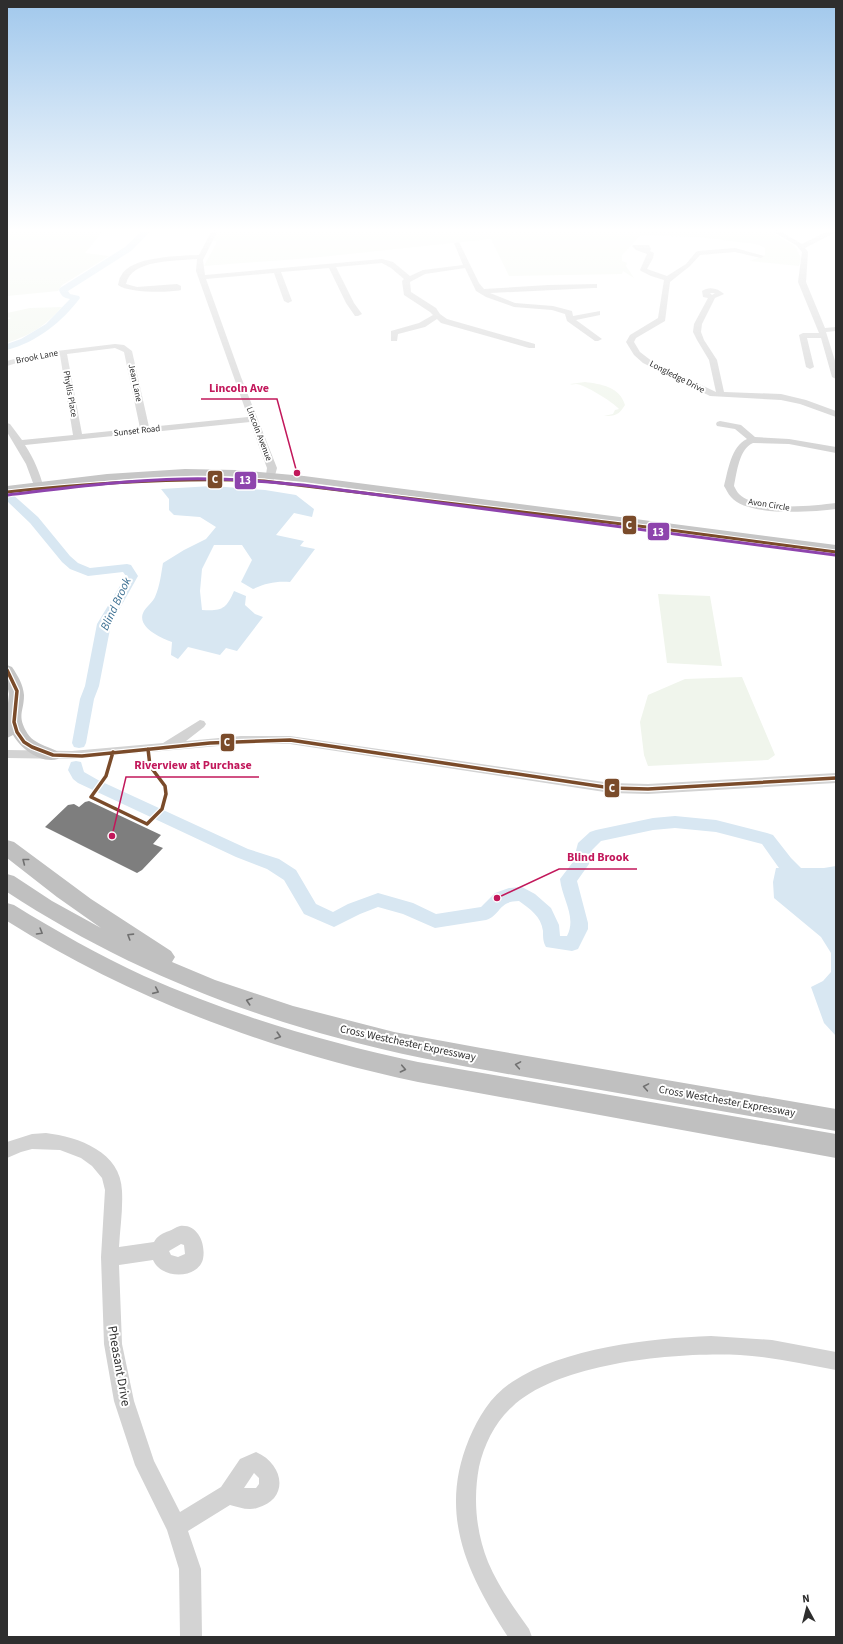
<svg xmlns="http://www.w3.org/2000/svg" width="843" height="1644" viewBox="0 0 843 1644" font-family="'Source Sans 3',sans-serif">
  <style>
    .green { fill: #f0f5ec }
    .water { fill: #d8e7f2 }
    .lines { fill: none; stroke-linecap: round; stroke-linejoin: round }
    .river { fill: #d8e7f2; fill-rule: evenodd }
    .building { fill: #7e7e7e }
    .minor { fill: #d3d3d3; fill-rule: evenodd }
    .major { fill: #c6c6c6; fill-rule: evenodd }
    .highway { fill: #c0c0c0; fill-rule: evenodd }
    .bus-1-far1-casing { stroke: #fff; stroke-width: 5 }
    .bus-1-casing { stroke: #fff; stroke-width: 6 }
    .bus-2-casing { stroke: #fff; stroke-width: 5 }
    .bus-1-far1 { stroke: #7a4b2a; stroke-width: 3 }
    .bus-1 { stroke: #7a4b2a; stroke-width: 3.5 }
    .bus-2 { stroke: #8e44ad; stroke-width: 3 }
    .oneway { stroke: #707070 }
    .labels { text-anchor: middle; dominant-baseline: central; stroke-width: 4; stroke-linejoin: round; paint-order: stroke }
    .far-street-label { font-size: 9px; fill: #2e2e2e; stroke: #fff }
    .street-label { font-size: 11px; fill: #2e2e2e; stroke: #fff }
    .water-label { font-size: 12px; font-style: italic; fill: #3b6f92; stroke: #fff }
    .near-street-label { font-size: 13px; fill: #2e2e2e; stroke: #fff }
    .leader { fill: none; stroke: #c2185b; stroke-width: 1.5 }
    .callout-dot { fill: #c2185b; stroke: #fff; stroke-width: 1.5 }
    .callout-label { font-size: 12px; text-anchor: middle; font-weight: bold; fill: #c2185b; stroke: #fff; stroke-width: 4; stroke-linejoin: round; paint-order: stroke }
    .line-badge { stroke: #fff; stroke-width: 1.5 }
    .badge-label { font-size: 11px; text-anchor: middle; font-weight: bold; fill: #fff }
  </style>
  <rect width="100%" height="100%" fill="#fff"/>
  <!-- green -->
  <path class="green" d="M7,230H104L85,253L109,256L62,285L58,291L7,296Z
    M217,230H768L793,245L798,250H797L801,258L799,266L750,261L765,255V248C758,243 746,243 738,242C705,237 673,235 640,236L622,255V261L627,263L626,266L634,278L623,271L622,274L509,276L491,239L311,258L204,266L217,242L212,240Z
    M62,307C44,327 32,334 7,343V320L11,318L7,317V313L30,308Z
    M585,382C601,384 620,387 625,405C619,415 615,416 604,416L613,414L615,410L619,409C613,402 584,384 576,384C574,384 572,385 570,384Z
    M658,594L710,596L722,666L667,663Z
    M742,677L775,755L768,760L648,766L644,755L640,722L648,695L685,679Z"/>
  <!-- water -->
  <path class="water" d="M212,486L265,490L296,495L314,509L312,517L294,513L276,535L304,541L300,546L315,549L290,582C276,581 266,583 253,589L241,582L252,560L242,545H214L202,569L200,591L202,610C221,611 226,610 234,591L246,596L245,605L255,614L263,617L237,651L226,648L220,655L188,647L178,659L171,655L172,642C161,638 135,627 144,611C147,606 153,602 155,597C160,586 161,574 163,563L184,550L206,539L216,527L200,517L174,515L169,510V499L161,489Z
    M836,866V1036L824,1023L811,987L823,981L831,972V953L821,937L774,898L773,882L776,868H824Z"/>
  <g class="lines">
    <!-- river -->
    <path class="river" d="M143,230H152L131,251L68,291L70,294L79,296L80,298C62,322 37,342 7,350V344L21,339L46,324L70,299C64,298 61,296 59,290L60,288L125,247Z
      M7,492L11,493L38,517L70,556L78,563L90,568L127,564L131,565L138,576L111,624L99,686L94,699L86,743L84,747L79,748L74,747L72,743L80,699L85,686L97,624L126,576L123,572L88,576L70,569L62,562L30,523L7,501Z
      M76,761L81,762L84,772L98,780L248,849L279,859L296,870L316,904L333,912L348,904L378,893L413,903L436,914L481,907L495,893L509,888L522,887L535,894L551,908L559,925L560,936H567C577,917 562,899 560,879L573,862L578,843L590,832L596,830L653,818L675,816L716,820L767,833L773,835L791,858L821,888L836,899V915L830,913L809,898L779,868L762,844L716,832L675,828L653,830L601,841L592,850L589,864L577,881L588,923V929L578,949L572,951L546,947C543,942 543,937 543,931C541,916 530,909 519,901C498,901 501,915 486,920L435,928L403,914L378,907L360,914L334,927L304,914L284,880L267,869L236,857L78,783L73,779L68,770L71,762Z"/>
  </g>
  <!-- building -->
  <path class="building" d="M89,801L161,835L153,844L163,848L142,870L137,873L45,827L68,805L74,804L79,807L85,802Z"/>
  <g class="lines">
    <!-- minor -->
    <path class="minor" d="M212,230H218L203,260L205,275L382,259L393,262L410,276L423,270L463,265L454,243L459,242L479,283L484,289L548,285L597,284V288H594L490,293L515,303L553,306L572,311L573,316L600,311V315L576,320L602,339L598,341H595L567,321L565,314L552,310L514,307L486,297L476,291L465,268L425,274L410,282L411,292L436,308L440,314L447,319L535,344V348H529L441,323L437,319L425,327L398,334L397,341H391V331L419,323L433,315L430,312L404,295L402,281L404,279L391,268L382,263L336,267L354,303L362,314L358,316H355L346,303L329,268L281,272L292,301L288,303L284,301L274,273L206,279L241,377L277,468L273,483H267L265,481L267,468L250,422L25,445C34,459 40,473 44,489L39,492L36,491L26,464L7,432V423L10,424L22,440L73,435L60,355L33,358L7,366V361L32,354L115,344L124,345L132,351L149,427L248,417L196,271L197,259C176,261 131,259 126,284L137,287L177,284L181,286V290C168,293 128,293 118,285C119,282 119,278 121,276C130,256 180,256 199,255ZM115,348L124,352L140,428L82,434L67,354Z
      M770,230H778L802,244L830,230H836V232L805,248L808,252L806,282L825,328L836,327V331L826,332L836,364V379L832,377L821,338H807L814,367L810,369L806,367L799,335L803,333H819L798,282L802,252L796,245Z
      M633,245H649L651,249L650,251L654,253L653,258L647,269L667,276L686,264L696,252L698,251L735,248L764,256L761,258L735,252L700,255L690,266L670,282L665,321L636,338L634,342L640,352L653,362L716,392L709,360L697,340L693,332L694,324L708,298L703,297L702,291C709,286 718,288 724,294L715,298L702,324L701,332L704,340L717,360L724,392L781,394L806,400L836,411V417L800,404L781,400L710,396L643,363L634,355L626,342L630,335L658,318L664,280L651,276L641,271L640,270L647,254L636,250L632,246ZM710,293H715L712,295Z
      M720,421L741,425L755,437L789,439L836,447V453L789,444L753,443C739,449 737,472 734,486C735,488 737,492 739,494C758,512 812,506 836,503V509C811,512 748,517 731,497C728,494 726,489 724,486C728,471 731,446 747,439L735,429L717,426L716,424L717,422Z
      M200,720L204,721L206,724L204,727L186,741L241,736H290L611,783L648,784L836,773V783L648,794L611,793L290,744H241L72,759L7,758V750L72,751L163,743Z
      M46,1133C79,1137 121,1152 122,1191C123,1210 120,1229 119,1247L154,1242C157,1236 163,1233 169,1231C172,1230 176,1227 180,1226C198,1224 206,1244 203,1259C198,1279 162,1280 153,1260L119,1265L122,1344L134,1401L154,1461L180,1512L221,1487L240,1459L256,1452C284,1464 290,1499 257,1508C248,1511 238,1507 230,1505L188,1531L201,1569L202,1637H180L179,1569L167,1530L135,1465L114,1401L104,1344L101,1257L105,1190L102,1178L92,1166L81,1158L60,1150L32,1149L21,1152L7,1158V1142L32,1134ZM181,1244L184,1245L185,1254L178,1257L171,1255L169,1251ZM254,1473L259,1478V1484L256,1488H244Z
      M711,1336L772,1340L836,1352V1370C804,1364 773,1357 740,1355C678,1352 559,1362 512,1407C495,1422 484,1445 479,1467C473,1499 476,1532 488,1562C498,1586 514,1608 529,1629L532,1637H508C467,1574 438,1514 469,1439C479,1416 491,1396 512,1382C563,1348 651,1338 711,1336Z"/>
    <!-- major -->
    <path class="major" d="M185,469L236,470L304,476L836,545V553L304,482C265,478 225,475 186,476C126,477 66,485 7,492V486L107,474Z
      M7,665L12,667C18,676 23,684 24,695C24,712 17,714 26,731C34,747 55,746 61,755L58,759C41,764 21,749 13,735L7,738V712L9,694L7,684Z"/>
    <!-- highway -->
    <path class="highway" d="M7,840L14,842L91,899L171,951L175,957L172,962L215,980L293,1006L394,1032L481,1048L836,1109V1131C756,1117 675,1103 595,1089C509,1074 422,1061 338,1038C220,1006 109,959 7,892V874L14,876L52,901L101,928L57,897L7,858Z
      M7,903L14,905C56,931 99,955 144,976C232,1015 324,1042 418,1062L836,1134V1158L418,1082C272,1051 133,1000 7,921Z"/>
    <defs>
      <path id="bus-1-far1" d="M7,492C93,483 178,477 264,481L655,528L836,552"/>
      <path id="bus-1" d="M7,670L17,691L14,722L17,732L24,742L32,747L53,755L82,756L210,743L290,740L611,788L648,789L836,778
        M113,752L106,776L91,797L147,824L162,809L166,794L165,786L150,766L148,749"/>
      <path id="bus-2" d="M8,495C67,488 125,480 184,479C224,478 263,481 303,485L835,555"/>
    </defs>
    <!-- bus-1-far1 casing -->
    <use href="#bus-1-far1" class="bus-1-far1-casing"/>
    <!-- bus-1 casing -->
    <use href="#bus-1" class="bus-1-casing"/>
    <!-- bus-2 casing -->
    <use href="#bus-2" class="bus-2-casing"/>
    <!-- bus-1-far1 -->
    <use href="#bus-1-far1" class="bus-1-far1"/>
    <!-- bus-1 -->
    <use href="#bus-1" class="bus-1"/>
    <!-- bus-2 -->
    <use href="#bus-2" class="bus-2"/>
  </g>
  <!-- one-way arrows -->
  <defs><path id="oneway-chevron" d="M-2-3.5L2.5 0L-2 3.5" fill="none" stroke-width="1.6" stroke-linecap="round" stroke-linejoin="round"/></defs>
  <g class="oneway">
    <use href="#oneway-chevron" transform="translate(25 861) rotate(-142)"/>
    <use href="#oneway-chevron" transform="translate(40 932) rotate(31)"/>
    <use href="#oneway-chevron" transform="translate(130 936) rotate(-148)"/>
    <use href="#oneway-chevron" transform="translate(156 991) rotate(24)"/>
    <use href="#oneway-chevron" transform="translate(249 1001) rotate(-162)"/>
    <use href="#oneway-chevron" transform="translate(278 1036) rotate(17)"/>
    <use href="#oneway-chevron" transform="translate(518 1065) rotate(-170)"/>
    <use href="#oneway-chevron" transform="translate(403 1069) rotate(12)"/>
    <use href="#oneway-chevron" transform="translate(646 1087) rotate(-170)"/>
  </g>
  <!-- sky -->
  <linearGradient id="sky" x2="0" y2="1"><stop stop-color="#a1c8ec"/><stop offset="0.5" stop-color="#fff"/><stop offset="1" stop-color="#fff" stop-opacity="0"/></linearGradient>
  <rect width="843" height="460" fill="url(#sky)"/>
  <g class="labels">
    <!-- far-street labels -->
    <g class="far-street-label">
      <text transform="translate(37 357) rotate(-11)">Brook Lane</text>
      <text transform="translate(677 377) rotate(27)">Longledge Drive</text>
      <text transform="translate(135 383) rotate(78)">Jean Lane</text>
      <text transform="translate(70 394) rotate(80)">Phyllis Place</text>
      <text transform="translate(137 431) rotate(-6)">Sunset Road</text>
      <text transform="translate(259 434) rotate(69)">Lincoln Avenue</text>
      <text transform="translate(769 505) rotate(9)">Avon Circle</text>
    </g>
    <!-- street labels -->
    <g class="street-label">
      <text transform="translate(408 1043) rotate(12)">Cross Westchester Expressway</text>
      <text transform="translate(727 1101) rotate(10)">Cross Westchester Expressway</text>
    </g>
    <!-- water labels -->
    <g class="water-label">
      <text transform="translate(116 604) rotate(-65)">Blind Brook</text>
    </g>
    <!-- near-street labels -->
    <g class="near-street-label">
      <text transform="translate(119 1366) rotate(80)">Pheasant Drive</text>
    </g>
  </g>
  <!-- callouts -->
  <path class="leader" d="M297 473L277 399H201M112 836L126 777H259M497 898L559 869H637"/>
  <g class="callout-dot">
    <circle cx="297" cy="473" r="4"/>
    <circle cx="112" cy="836" r="4"/>
    <circle cx="497" cy="898" r="4"/>
  </g>
  <g class="callout-label">
    <text x="239" y="392">Lincoln Ave</text>
    <text x="193" y="769">Riverview at Purchase</text>
    <text x="598" y="861">Blind Brook</text>
  </g>
  <g class="line-badge">
    <rect x="207" y="470" width="16" height="19" rx="4" fill="#7a4b2a"/>
    <rect x="234" y="471" width="23" height="19" rx="4" fill="#8e44ad"/>
    <rect x="622" y="515" width="15" height="20" rx="4" fill="#7a4b2a"/>
    <rect x="647" y="522" width="23" height="19" rx="4" fill="#8e44ad"/>
    <rect x="220" y="733" width="15" height="19" rx="4" fill="#7a4b2a"/>
    <rect x="604" y="778" width="16" height="20" rx="4" fill="#7a4b2a"/>
  </g>
  <g class="badge-label">
    <text x="215" y="483">C</text>
    <text x="245" y="484">13</text>
    <text x="629" y="529">C</text>
    <text x="658" y="536">13</text>
    <text x="227" y="746">C</text>
    <text x="612" y="792">C</text>
  </g>
  <!-- border -->
  <rect width="843" height="1644" fill="none" stroke="#2e2e2e" stroke-width="16"/>
  <!-- north arrow -->
  <g transform="translate(807 1608) rotate(353)" stroke="#ffffff" stroke-width="3" paint-order="stroke">
  <path d="M0-3L7 15L0 10L-7 15Z" fill="#2e2e2e"/>
  <text y="-6" font-size="11" font-weight="bold" text-anchor="middle" fill="#2e2e2e">N</text>
  </g>
</svg>
